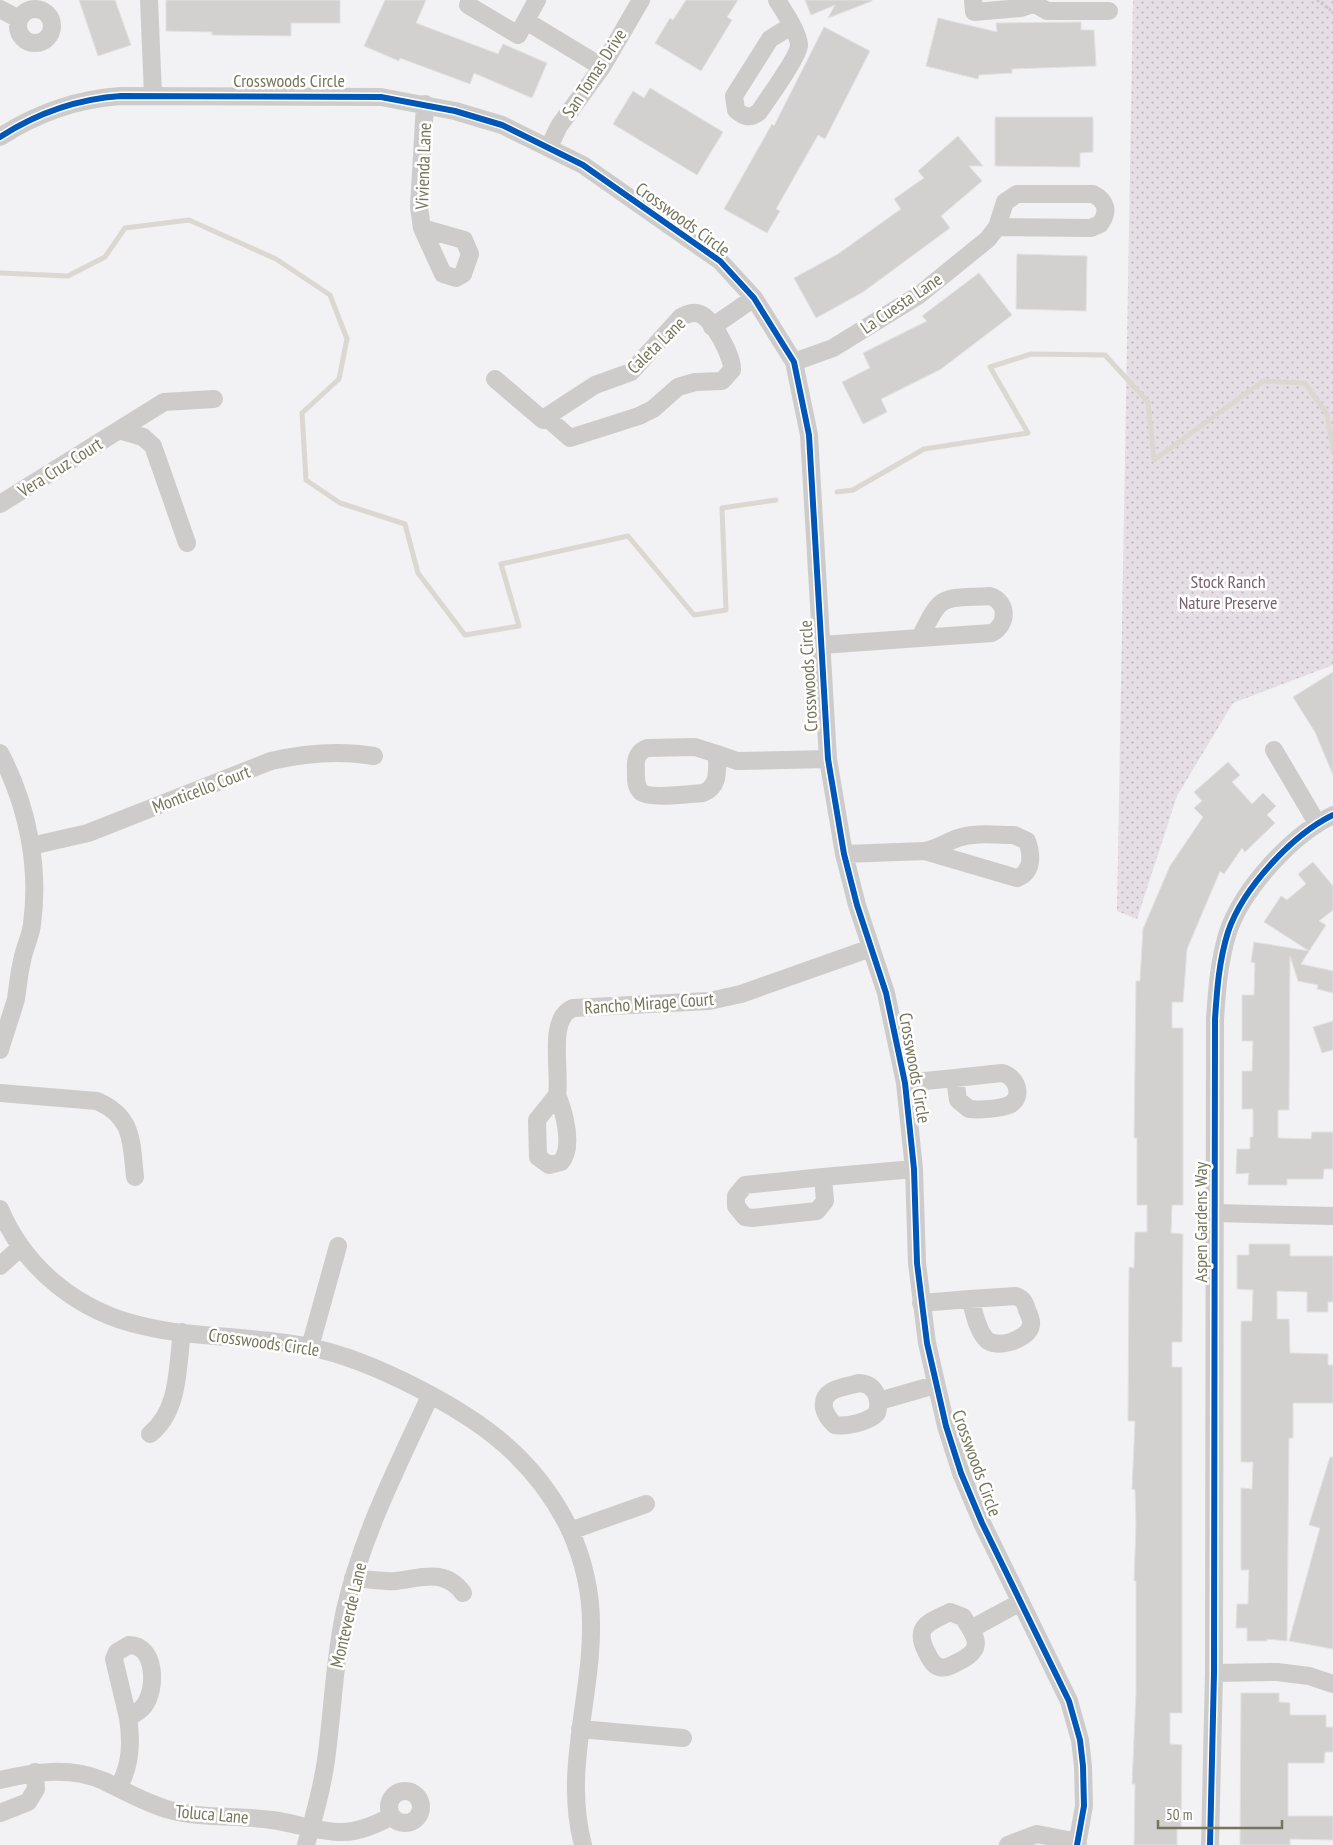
<svg xmlns="http://www.w3.org/2000/svg" width="1333" height="1845" viewBox="0 0 1333 1845" font-family="'PT Sans Narrow',sans-serif">
  <style>
    .park { fill: url(#park-dots) }
    .lines { fill: none; stroke-linecap: round; stroke-linejoin: round }
    .stream { stroke: #dad8d1; stroke-width: 5 }
    .building { fill: #d2d1d0; stroke: #e2e1e2 }
    .path { stroke: #c8c8c7; stroke-width: 3; stroke-dasharray: 2.5 2.5; stroke-linecap: butt }
    .minor { stroke: #cdccca; stroke-width: 18 }
    .cycleway-casing { stroke: #fff; stroke-width: 9 }
    .cycleway { stroke: #0057b8; stroke-width: 6 }
    .labels { text-anchor: middle; dominant-baseline: central; stroke-width: 5; stroke-linejoin: round; paint-order: stroke }
    .street-label { font-size: 18px; fill: #76755b; stroke: #fff }
    .park-label { font-size: 18px; fill: #786270; stroke: #fff }
  </style>
  <defs>
    <pattern id="park-dots" width="8" height="8" patternUnits="userSpaceOnUse" patternTransform="scale(1.25)"><rect width="8" height="8" fill="#e5dfe5"/><path d="M2 2h.1M6 6h.1" fill="none" stroke="#beb9bd" stroke-width="1.8" stroke-linecap="round"/></pattern>
  </defs>
  <rect width="100%" height="100%" fill="#f2f1f3"/>
  <!-- park -->
  <path class="park" d="M1133,0H1333V665L1233,703L1177,796L1137,919L1117,911Z"/>
  <g class="lines">
    <!-- stream -->
    <path class="stream" d="M0,273L68,276L105,257L125,228L189,220L276,259L330,295L347,339L339,379L302,413L306,480L340,503L405,524L418,573L465,635L519,626L501,564L628,536L694,615L726,610L722,508L776,500
      M837,492L853,490L924,449L1028,433L990,367L1031,354L1105,355L1148,402L1154,460L1263,381L1305,383L1327,414L1333,450"/>
  </g>
  <!-- building -->
  <path class="building" d="M79,0H115L131,45L98,56Z
    M166,0H340V23H291V36L212,35V32L166,31Z
    M385,0H426L416,23L498,54L503,44L547,63L532,98L474,73L470,84L400,58L399,61L364,46Z
    M686,0H738L727,17L732,20L701,71L655,43L670,18L673,20Z
    M805,0H872V1L828,18L835,5L811,15Z
    M938,18L997,32L996,23L1081,22V30H1094L1096,66L1012,69V73L979,75L978,79L926,66Z
    M824,27L870,51L825,139L818,135L776,209L780,211L767,233L724,209L772,124L774,126Z
    M650,88L723,132L697,175L613,124L633,91L644,98Z
    M995,117H1093V152L1080,153V167L995,166Z
    M958,136L983,166H969L982,181L941,216L950,228L863,292L816,318L794,278L838,254L901,209L894,199L924,178L918,171Z
    M1017,254L1087,256L1086,311L1016,309Z
    M979,273L1012,315L941,369L881,399L887,412L863,424L842,382L870,368L863,353L927,321L922,316Z
    M1333,672V775L1315,732L1293,697Z
    M1228,762L1240,775L1232,782L1252,804L1263,793L1276,806L1267,815L1275,823L1245,852L1242,848L1224,874L1220,871L1187,949L1183,1002H1172V1028H1183V1205H1172L1171,1233L1183,1234L1182,1342H1172V1367H1182V1713H1170V1744L1182,1745L1181,1828H1177V1845H1134L1135,1784H1132L1136,1693V1581H1134L1136,1524L1135,1490L1132,1489L1135,1421H1128L1129,1267L1134,1268L1135,1232H1147V1205H1137V1138H1134L1136,981H1140L1143,929L1170,866L1203,817L1194,808L1202,801L1194,792Z
    M1313,862L1333,886V910L1319,921L1326,925L1309,951L1264,922L1281,896L1287,900L1306,884L1298,874Z
    M1254,942L1309,951L1301,964L1333,971V993L1317,989L1318,985L1298,981L1290,956L1289,1110H1278V1138L1311,1139L1312,1132H1333V1169H1324L1323,1179H1287V1185H1248L1249,1173L1236,1174L1237,1149H1250V1137H1253V1109H1242V1071H1252L1253,1041H1242V995H1254L1255,963L1251,962Z
    M1333,1021V1050L1322,1053L1313,1027Z
    M1249,1244H1290V1256H1333V1302H1328V1312H1307V1292L1277,1291V1319H1289L1290,1353L1328,1354V1365H1333V1403H1293V1438H1289L1287,1641L1267,1639V1641H1247V1628H1236L1237,1604H1248L1249,1570H1241V1488L1252,1489L1253,1462H1241V1321H1252L1253,1290L1237,1289V1255H1249Z
    M1330,1457H1333V1649L1289,1641L1320,1528L1309,1525Z
    M1241,1693H1279V1702L1290,1703V1715H1326V1727H1333V1752H1325L1324,1763H1288V1816H1333V1840L1290,1839V1845H1240Z"/>
  <g class="lines">
    <!-- path -->
    <path class="path" d="M1317,0L1333,12"/>
    <!-- minor -->
    <path class="minor" d="M149,0L153,95
      M777,0C784,12 798,31 799,45C799,56 767,100 759,112C750,119 744,117 736,110L734,96L770,39L791,26
      M973,0L974,12L1021,8L1027,6L1030,0
      M1030,1L1047,11H1109
      M468,5L518,35L537,0
      M18 26a17 17 0 1 1 34 0a17 17 0 1 1-34 0Z
      M0,9L19,19
      M526,21L602,67
      M0,137C37,113 77,99 121,96L381,97L455,111L502,125L583,165L720,261L754,298L794,362L809,435L828,759L844,854L857,905L886,993L905,1083L914,1169L917,1263L927,1343L946,1426L961,1473L982,1523L1069,1701L1080,1740L1083,1766L1084,1806L1077,1845
      M549,147L559,126L602,67L641,0
      M1017,194H1093C1107,201 1109,212 1100,224L1091,228L997,227L1005,202Z
      M422,228L464,240L470,254L463,274L456,278L443,274Z
      M422,228L419,207L425,104
      M712,327L754,298
      M794,362L833,348L919,295L988,239L997,227
      M495,379L543,420L546,417L595,385L631,372L681,317C687,314 693,311 700,314C713,319 733,357 732,370L722,381L695,382L678,387L653,409L639,416L570,438L546,417
      M119,430L164,402L214,399
      M0,504L119,430L143,437L153,446L187,543
      M990,596C1008,602 1008,624 992,633L920,638C942,592 941,599 990,596Z
      M822,645L920,638
      M695,747L717,754C717,770 720,786 703,793C691,794 649,799 641,792C635,786 636,778 636,770C635,759 637,752 647,748Z
      M1274,750L1317,823
      M0,753C27,804 40,866 32,924C31,936 24,948 22,961C19,973 18,986 16,999C11,1016 5,1033 0,1050
      M717,754L737,761L828,759
      M1014,835L1027,841C1032,855 1033,872 1017,878L925,851C937,849 946,842 958,838C975,832 996,835 1014,835Z
      M31,846L88,833L271,761C306,753 338,750 374,756
      M844,854L925,851
      M1002,1073C1016,1076 1025,1097 1009,1105C999,1109 980,1110 969,1109L958,1100L955,1078Z
      M905,1083L955,1078
      M0,1093L97,1101C134,1117 131,1142 135,1177
      M557,1095C561,1071 547,1018 573,1008L709,1001L741,994L871,948
      M557,1095C564,1111 574,1147 561,1162L549,1165L538,1157L537,1120Z
      M823,1177L825,1201L817,1211L752,1218L745,1217L736,1206V1196L745,1185Z
      M823,1177L914,1169
      M0,1209C25,1269 79,1312 143,1326C197,1339 254,1335 309,1347C370,1359 469,1409 514,1453C537,1475 556,1501 570,1530C583,1559 591,1592 591,1624C592,1698 563,1771 583,1845
      M1215,1213L1333,1216
      M0,1266L21,1247
      M1016,1296C1023,1299 1025,1302 1027,1310C1029,1314 1032,1320 1031,1325C1029,1340 995,1350 986,1339C977,1330 974,1311 970,1299Z
      M921,1303L970,1299
      M310,1347L338,1246
      M859,1383C875,1384 881,1398 877,1413C869,1422 847,1427 835,1425C829,1420 826,1416 824,1408C821,1388 845,1387 859,1383Z
      M879,1401L935,1385
      M150,1434C180,1410 177,1367 182,1332
      M570,1531L646,1504
      M353,1578C367,1579 383,1582 396,1581C422,1578 445,1568 463,1593
      M950,1612L963,1617C977,1638 985,1649 958,1662C952,1665 946,1669 939,1667C933,1665 930,1659 927,1653C913,1626 928,1623 950,1612Z
      M971,1629L1021,1602
      M129,1645C156,1645 157,1689 144,1706C140,1711 133,1715 128,1718L114,1659L117,1652Z
      M1214,1673L1277,1672L1309,1676L1333,1684
      M580,1729L683,1738
      M0,1780C34,1772 70,1766 104,1781C125,1791 147,1804 170,1810C203,1819 238,1815 272,1820C295,1823 318,1832 342,1832C360,1832 377,1824 392,1816
      M118,1788C131,1766 132,1743 128,1718
      M389 1807a16 16 0 1 1 32 0a16 16 0 1 1-32 0Z
      M0,1813L28,1802L36,1789L35,1772
      M306,1845C314,1817 322,1789 326,1760C333,1710 334,1660 345,1610C362,1535 398,1466 430,1396
      M1008,1845L1037,1834L1078,1842
      M1210,1845L1214,1673L1215,1019C1217,989 1219,961 1228,932C1243,888 1292,835 1333,815"/>
    <defs>
      <path id="cycleway" d="M0,137C37,113 77,99 121,96L381,97L455,111L502,125L583,165L720,261L754,298L794,362L809,435L828,759L844,854L857,905L886,993L905,1083L914,1169L917,1263L927,1343L946,1426L961,1473L982,1523L1069,1701L1080,1740L1083,1766L1084,1806L1077,1845
        M1210,1845L1214,1673L1215,1019C1217,989 1219,961 1228,932C1243,888 1292,835 1333,815"/>
    </defs>
    <!-- cycleway casing -->
    <use href="#cycleway" class="cycleway-casing"/>
    <!-- cycleway -->
    <use href="#cycleway" class="cycleway"/>
  </g>
  <g class="labels">
    <!-- street labels -->
    <g class="street-label">
      <text transform="translate(594 73) rotate(-57)">San Tomas Drive</text>
      <text x="289" y="80">Crosswoods Circle</text>
      <text transform="translate(423 166) rotate(-88)">Vivienda Lane</text>
      <text transform="translate(683 219) rotate(36)">Crosswoods Circle</text>
      <text transform="translate(901 303) rotate(-34)">La Cuesta Lane</text>
      <text transform="translate(656 345) rotate(-44)">Caleta Lane</text>
      <text transform="translate(60 467) rotate(-32)">Vera Cruz Court</text>
      <text transform="translate(808 676) rotate(-93)">Crosswoods Circle</text>
      <text transform="translate(201 789) rotate(-21)">Monticello Court</text>
      <text transform="translate(649 1003) rotate(-4)">Rancho Mirage Court</text>
      <text transform="translate(915 1068) rotate(80)">Crosswoods Circle</text>
      <text transform="translate(1200 1222) rotate(-90)">Aspen Gardens Way</text>
      <text transform="translate(264 1342) rotate(8)">Crosswoods Circle</text>
      <text transform="translate(977 1463) rotate(70)">Crosswoods Circle</text>
      <text transform="translate(348 1615) rotate(-77)">Monteverde Lane</text>
      <text transform="translate(212 1814) rotate(5)">Toluca Lane</text>
    </g>
    <!-- park labels -->
    <g class="park-label">
      <text x="1228" y="581">Stock Ranch<tspan x="1228" dy="21">Nature Preserve</tspan></text>
    </g>
  </g>
  <!-- scale -->
  <path d="M1158 1820v8h124v-8" fill="none" stroke="#76755b" stroke-width="2.5"/>
  <text x="1166" y="1820" font-size="15" fill="#76755b" stroke="#ffffff" stroke-width="4" paint-order="stroke">50 m</text>
</svg>
